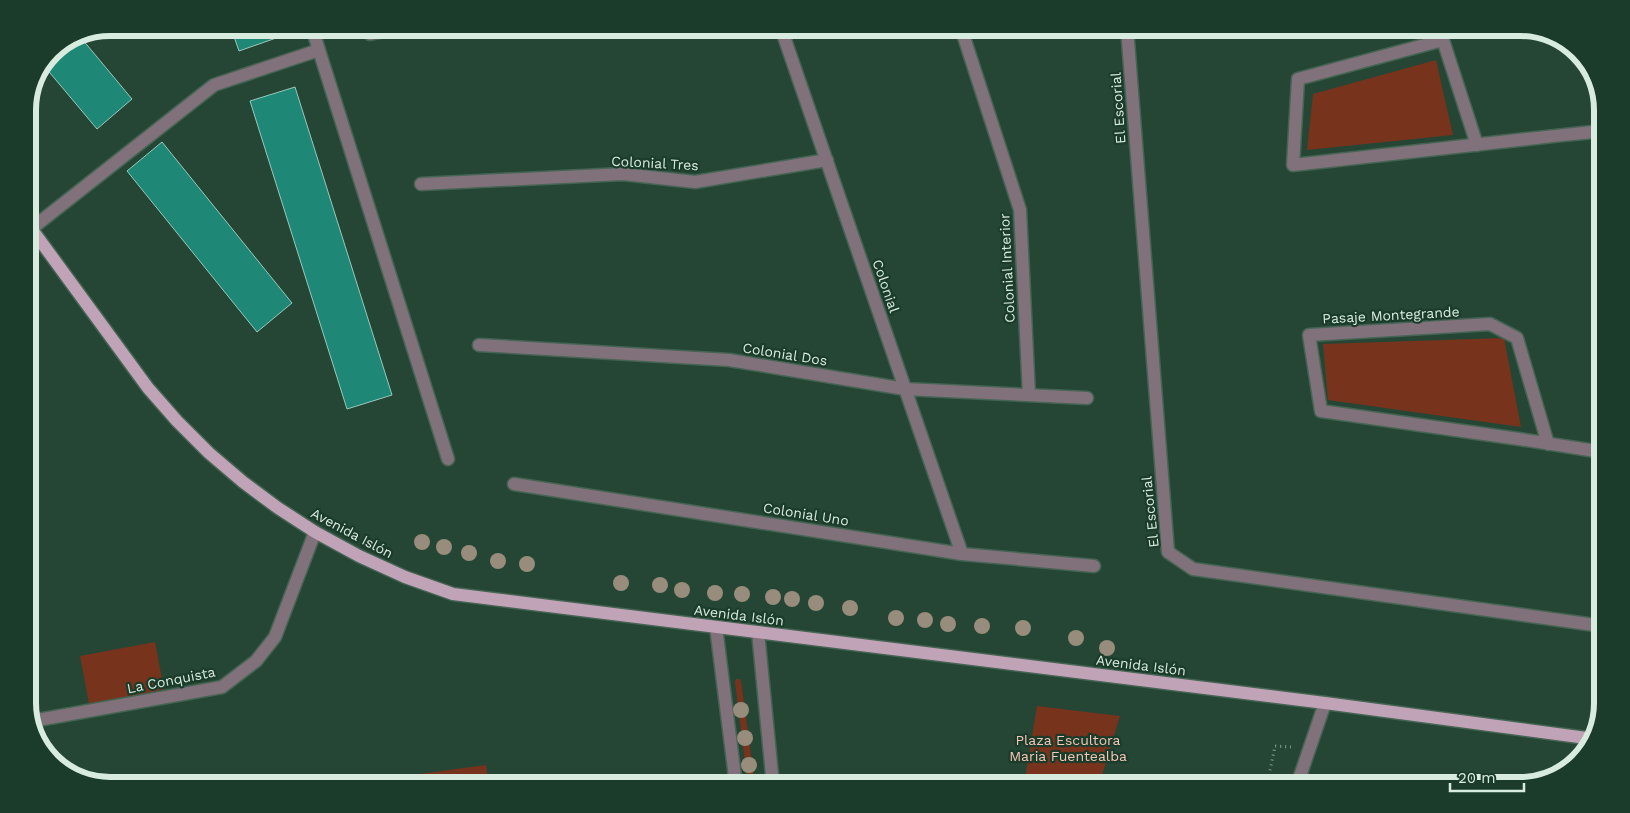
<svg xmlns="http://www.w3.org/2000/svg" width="1630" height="813" viewBox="0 0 1630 813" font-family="'Work Sans',sans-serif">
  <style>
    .green { fill: #78331d }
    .building { fill: #1e8775; stroke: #9ac8bd }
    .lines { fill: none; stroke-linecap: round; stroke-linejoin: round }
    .minor-casing { stroke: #456453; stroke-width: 15 }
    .major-casing { stroke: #456453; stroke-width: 15 }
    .path { stroke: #87a092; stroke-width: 3; stroke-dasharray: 1 4; stroke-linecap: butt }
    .minor { stroke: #80717b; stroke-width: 12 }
    .major { stroke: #c0a3b6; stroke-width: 12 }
    .tree { fill: #988c7c }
    .labels { text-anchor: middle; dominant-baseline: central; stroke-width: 4.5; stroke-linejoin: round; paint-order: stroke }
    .street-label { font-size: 14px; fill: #d8ebdf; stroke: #1b3c2a }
    .park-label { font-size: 14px; fill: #f6c6b6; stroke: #1b3c2a }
    .rim { fill: none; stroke: #d8ebdf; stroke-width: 6 }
  </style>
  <rect width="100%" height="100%" fill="#254634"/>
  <!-- green -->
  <path class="green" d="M1436,60L1453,135L1307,150L1313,94Z
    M1504,338L1521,427L1328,400L1323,344Z
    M155,642L164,690L89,704L80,656Z
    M736,679H739L741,681L755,785H748L735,682Z
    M1037,706L1120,716L1099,785H1024Z
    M486,765L489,785H384L383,779Z"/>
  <!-- building -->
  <path class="building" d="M231,28H276L279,37L239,51Z
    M82,39L132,99L97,129L45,67L52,52Z
    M295,87L392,395L347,409L250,101Z
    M162,142L292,303L257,332L127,171Z"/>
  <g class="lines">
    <defs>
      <path id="minor" d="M312,28L448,459
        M781,28L962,554
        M961,28L1020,210L1029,395
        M1127,28L1168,552L1193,569L1602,626
        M370,34L399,28
        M1477,145L1443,40L1298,79L1293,165C1389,154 1486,143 1583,133L1602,131
        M421,184L623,174L695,182L827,160
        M31,229L214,85L319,50
        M479,345L729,360L905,389L1087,398
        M1548,444L1517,338L1490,324L1309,335L1321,411L1519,439L1602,452
        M514,484L962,554L1094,566
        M716,627L736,785
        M758,632L773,785
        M32,721L222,687L256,661L275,637L315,532
        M1297,785L1325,703"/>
      <path id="major" d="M28,224L148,388L177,421L209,453L243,482L278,508L315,532L359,556L405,577L453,594L1325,703L1594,739"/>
    </defs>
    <!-- minor casing -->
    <use href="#minor" class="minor-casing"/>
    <!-- major casing -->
    <use href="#major" class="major-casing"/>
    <!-- path -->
    <path class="path" d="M1267,785L1275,746L1291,747"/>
    <!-- minor -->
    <use href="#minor" class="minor"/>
    <!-- major -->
    <use href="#major" class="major"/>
  </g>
  <!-- trees -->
  <g class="tree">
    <circle cx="422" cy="542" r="8"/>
    <circle cx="444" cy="547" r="8"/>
    <circle cx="469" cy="553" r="8"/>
    <circle cx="498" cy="561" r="8"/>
    <circle cx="527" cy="564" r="8"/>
    <circle cx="621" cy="583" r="8"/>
    <circle cx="660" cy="585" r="8"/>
    <circle cx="682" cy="590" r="8"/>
    <circle cx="715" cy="593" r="8"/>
    <circle cx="742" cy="594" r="8"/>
    <circle cx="773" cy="597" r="8"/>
    <circle cx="792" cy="599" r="8"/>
    <circle cx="816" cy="603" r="8"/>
    <circle cx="850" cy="608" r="8"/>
    <circle cx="896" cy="618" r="8"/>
    <circle cx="925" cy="620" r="8"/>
    <circle cx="948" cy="624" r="8"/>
    <circle cx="982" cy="626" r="8"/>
    <circle cx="1023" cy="628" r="8"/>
    <circle cx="1076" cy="638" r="8"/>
    <circle cx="1107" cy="648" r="8"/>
    <circle cx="741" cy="710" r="8"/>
    <circle cx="745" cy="738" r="8"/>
    <circle cx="749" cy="765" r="8"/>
  </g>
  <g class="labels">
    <!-- street labels -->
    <g class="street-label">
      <text transform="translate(1118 108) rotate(-94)">El Escorial</text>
      <text transform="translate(655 163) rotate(3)">Colonial Tres</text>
      <text transform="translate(1007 268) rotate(-93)">Colonial Interior</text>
      <text transform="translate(886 286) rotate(71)">Colonial</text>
      <text transform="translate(1391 315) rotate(-3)">Pasaje Montegrande</text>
      <text transform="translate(785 354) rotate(9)">Colonial Dos</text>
      <text transform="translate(1150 512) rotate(-96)">El Escorial</text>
      <text transform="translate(806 514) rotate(9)">Colonial Uno</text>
      <text transform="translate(352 533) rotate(28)">Avenida Islón</text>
      <text transform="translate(739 615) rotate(7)">Avenida Islón</text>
      <text transform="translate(1141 665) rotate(7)">Avenida Islón</text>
      <text transform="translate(171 680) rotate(-11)">La Conquista</text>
    </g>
    <!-- park labels -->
    <g class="park-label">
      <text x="1068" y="740">Plaza Escultora<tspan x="1068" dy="16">Maria Fuentealba</tspan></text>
    </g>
  </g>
  <!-- crop -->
  <path d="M0 0H1630V813H0ZM110 36H1520A74 74 0 0 1 1594 110V703A74 74 0 0 1 1520 777H110A74 74 0 0 1 36 703V110A74 74 0 0 1 110 36Z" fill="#1b3c2a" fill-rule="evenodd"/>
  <path class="rim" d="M110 36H1520A74 74 0 0 1 1594 110V703A74 74 0 0 1 1520 777H110A74 74 0 0 1 36 703V110A74 74 0 0 1 110 36Z"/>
  <!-- scale -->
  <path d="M1450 783v8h74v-8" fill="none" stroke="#d8ebdf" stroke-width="2.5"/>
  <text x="1458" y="783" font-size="15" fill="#d8ebdf" stroke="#1b3c2a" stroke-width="4" paint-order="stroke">20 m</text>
</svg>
